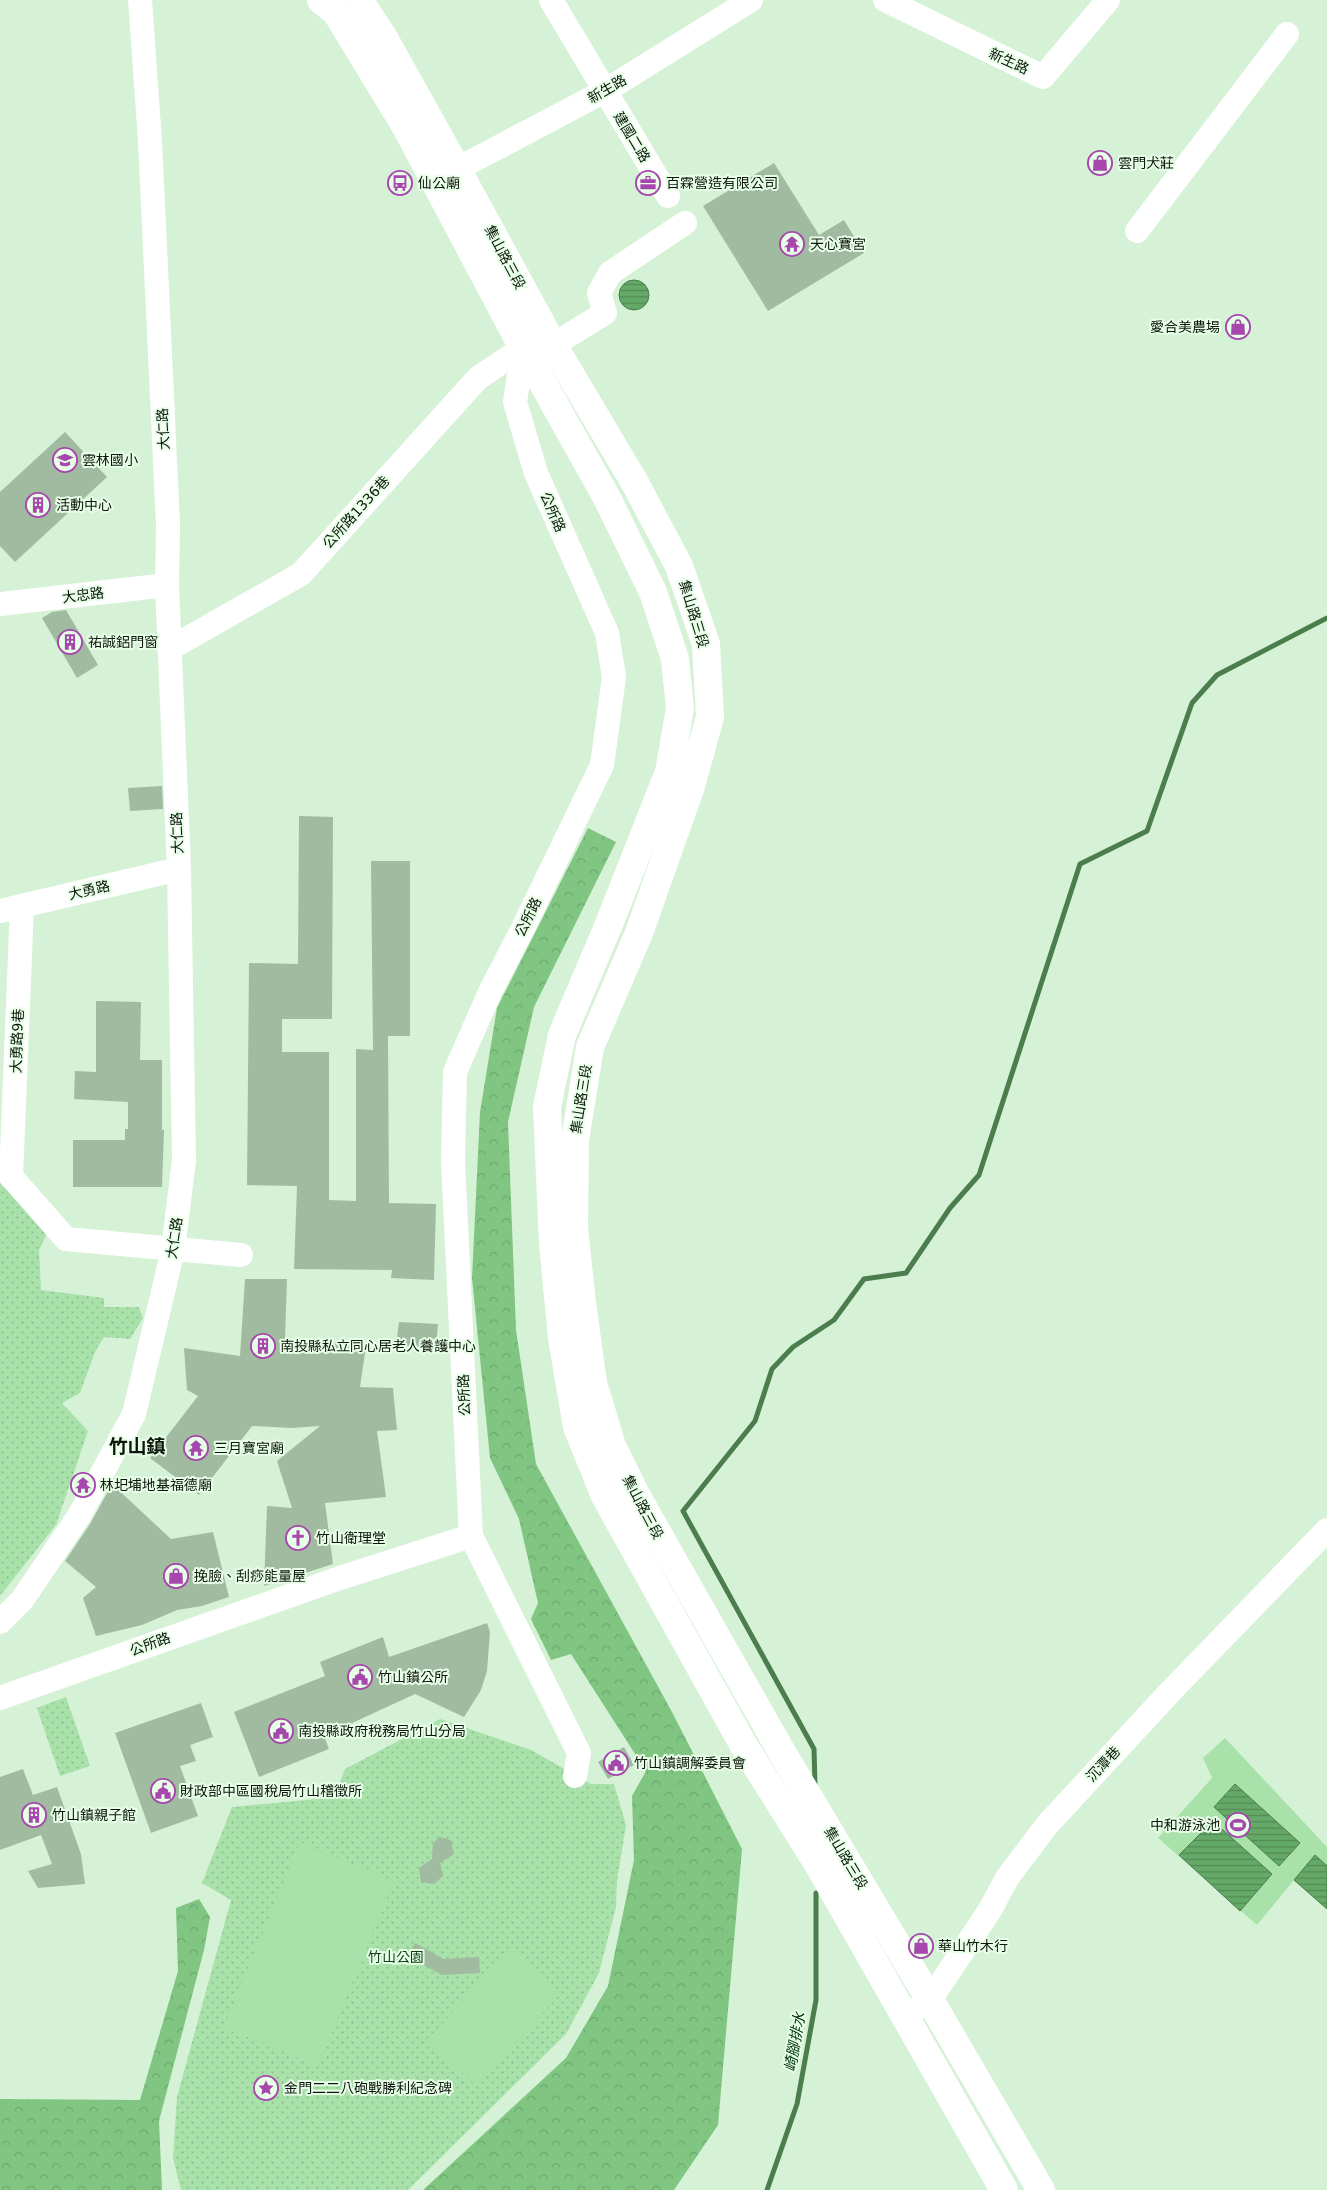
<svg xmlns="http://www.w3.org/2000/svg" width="1327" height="2190" viewBox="0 0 1327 2190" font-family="'DejaVu Sans','Noto Sans TC',sans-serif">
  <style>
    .grass { fill: url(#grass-dots) }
    .forest { fill: url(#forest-crowns) }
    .pitch { fill: #a8e1a9 }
    .water { fill: url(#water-rules); stroke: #4b7d4d }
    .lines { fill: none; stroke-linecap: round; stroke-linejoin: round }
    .stream { stroke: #4b7d4d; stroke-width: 5 }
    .building { fill: #a1bba0 }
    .minor { stroke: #fff; stroke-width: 24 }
    .major { stroke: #fff; stroke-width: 28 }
    .labels { text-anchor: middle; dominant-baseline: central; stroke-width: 4; stroke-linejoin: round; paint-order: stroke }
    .street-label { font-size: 14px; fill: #0d160d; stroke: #e7fee7 }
    .poi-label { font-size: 14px; fill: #0d160d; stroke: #e7fee7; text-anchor: start }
    .park-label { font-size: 14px; fill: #0c3d12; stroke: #e7fee7 }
    .water-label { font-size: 15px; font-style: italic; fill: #003307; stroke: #e7fee7 }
    .district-label { font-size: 19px; font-weight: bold; fill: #0d160d; stroke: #e7fee7 }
  </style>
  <defs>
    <pattern id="grass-dots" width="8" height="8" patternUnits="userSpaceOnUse" patternTransform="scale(1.25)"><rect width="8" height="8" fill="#a8e1a9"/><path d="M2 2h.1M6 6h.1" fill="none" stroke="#8fc090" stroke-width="1.8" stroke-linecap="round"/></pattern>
    <pattern id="forest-crowns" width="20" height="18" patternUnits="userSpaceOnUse" patternTransform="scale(1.25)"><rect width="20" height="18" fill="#80c582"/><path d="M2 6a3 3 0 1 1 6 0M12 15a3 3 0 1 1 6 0" fill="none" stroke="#6da86f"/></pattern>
    <pattern id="water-rules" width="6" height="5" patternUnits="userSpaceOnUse" patternTransform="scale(1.25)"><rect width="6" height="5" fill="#65a968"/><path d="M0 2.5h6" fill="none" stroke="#528954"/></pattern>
  </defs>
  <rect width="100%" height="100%" fill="#d6f2d6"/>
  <!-- grass -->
  <path class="grass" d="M0,1168L50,1227L39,1250L41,1290L104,1298V1307H139L143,1318L130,1339L104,1337L95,1352L80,1393L62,1403L88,1431L56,1525L0,1596Z
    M66,1697L90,1766L60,1776L37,1708Z
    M440,1719L531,1750L591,1784H614L626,1825L617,1881L616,1907L599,1973L566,2034L408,2190H181L173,2158L177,2097L231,1900L202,1883L232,1807L327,1798L338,1787L345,1769Z"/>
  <!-- forest -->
  <path class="forest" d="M588,828L616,842L534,1007L508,1122L516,1330L536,1464L672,1712L742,1849L718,2125L674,2190H423L566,2058L608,1986L634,1860L632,1796L646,1771L571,1654L551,1660L531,1619L538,1603L519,1519L490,1458L472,1278L480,1112L497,1008Z
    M199,1899L210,1917L204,1950L159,2121L162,2190H0V2099L140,2100L178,1971L176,1908Z"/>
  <!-- pitch -->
  <path class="pitch" d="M1225,1738L1327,1847V1909L1294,1880L1257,1925L1158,1838L1212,1778L1203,1758Z
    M300,1842L394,1881L318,2066L224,2027Z
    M510,1949L560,1994L476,2086L427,2040Z"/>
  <!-- water -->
  <path class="water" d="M619 295a15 15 0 1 1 30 0a15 15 0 1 1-30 0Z
    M1235,1784L1300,1843L1279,1866L1214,1807Z
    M1213,1821L1272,1874L1240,1911L1179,1855Z
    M1315,1855L1327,1866V1909L1294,1880Z"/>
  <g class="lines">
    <!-- stream -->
    <path class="stream" d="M815,1785L814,1749L683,1511L755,1421L772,1369L793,1347L834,1320L864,1279L906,1273L950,1208L979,1175L1080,864L1147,831L1192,703L1217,675L1327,618
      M767,2190L797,2104L816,2000V1893"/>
  </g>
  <!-- building -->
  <path class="building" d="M774,163L819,235L844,220L864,253L768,311L703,206Z
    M65,432L107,477L15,562L0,546V492Z
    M66,610L98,665L77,678L42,618L52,612Z
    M162,786L163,809L130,811L128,788Z
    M299,816L333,817L332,1019H282V1052H329V1200L356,1201V1049L373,1050L371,861H410V1036H388L389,1203L436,1204L434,1280L391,1278L392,1270L294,1269L297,1186L247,1185L249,963L298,964Z
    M96,1001L141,1002L140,1060H162V1130H164L162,1187H73V1140H125V1129H128V1102L74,1099L75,1071L96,1072Z
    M245,1279H287L285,1339L366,1346L360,1387L393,1388L397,1430L377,1431L386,1497L325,1503L333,1564L264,1586L267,1506L292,1508L277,1461L320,1426L292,1428L252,1426L199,1495L150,1458L198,1396L187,1390L184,1348L240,1356Z
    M399,1322L438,1324L436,1348L396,1345Z
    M112,1484L171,1539L213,1532L229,1597L202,1606L177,1610L142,1625L96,1636L83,1598L96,1587L65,1561L90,1524Z
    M487,1623L490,1632L487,1671L481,1690L464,1717L415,1694L324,1736L329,1749L259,1777L234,1712L325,1676L320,1662L383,1637L389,1657Z
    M201,1703L213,1737L190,1745L196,1761L180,1766L198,1816L151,1833L115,1733Z
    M624,1747L634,1765L608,1779L598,1762Z
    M23,1769L33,1795L57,1787L81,1854L85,1884L38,1888L28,1871L52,1864L41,1835L0,1850V1777Z
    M440,1837L451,1840L454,1854L440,1863L443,1876L434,1884L421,1882L419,1868L432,1859L433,1843Z
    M415,1943L444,1959L479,1957L480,1973L442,1975L408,1956Z"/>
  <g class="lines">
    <!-- minor -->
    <path class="minor" d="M551,0L668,196
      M885,0L1043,77L1108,0
      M457,169L605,91L751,0
      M1137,231L1287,34
      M0,604L167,585
      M169,649L301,574L478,378L523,348
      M0,911L179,869
      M0,1164L66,1239L241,1255
      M11,1177L22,906
      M0,1622L22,1600L79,1516L134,1414L173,1250L184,1160L179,869L167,585L168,525L150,141L140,0
      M0,1698L340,1578L471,1536
      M575,1776L579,1753L471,1536L453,1162L455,1072L490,992L523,928L602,765L614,677L607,633L536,473L515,402L523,348L553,345L605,313L599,293L610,273L685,223
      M905,2016L930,2000L990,1910L1007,1878L1047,1825L1170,1692L1327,1530"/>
    <!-- major -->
    <path class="major" d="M321,0L336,12L406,127L523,348L607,498L653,592L675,659L680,708L669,772L609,924L562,1035L547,1107L553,1244L562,1338L577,1427L605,1496L744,1746L818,1864L1004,2190
      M359,0L384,38L457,169L553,345L635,483L679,566L706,644L710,717L691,786L639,933L590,1047L575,1140L574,1228L582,1303L593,1383L612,1446L635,1493L780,1749L930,2000L1041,2190"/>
  </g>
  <!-- icons -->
  <defs>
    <symbol id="shop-ring" viewBox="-11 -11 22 22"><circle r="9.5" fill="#e7fee7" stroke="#a747ae" stroke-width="1.5"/><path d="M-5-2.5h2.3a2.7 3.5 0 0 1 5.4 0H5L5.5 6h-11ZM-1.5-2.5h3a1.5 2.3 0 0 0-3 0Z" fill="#a747ae"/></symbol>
    <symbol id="bus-ring" viewBox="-11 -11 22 22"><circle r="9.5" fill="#e7fee7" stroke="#a747ae" stroke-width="1.5"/><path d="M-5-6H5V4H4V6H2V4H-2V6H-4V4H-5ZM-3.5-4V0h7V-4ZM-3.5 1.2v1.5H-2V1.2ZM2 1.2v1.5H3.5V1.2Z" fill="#a747ae"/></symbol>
    <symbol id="office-ring" viewBox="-11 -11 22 22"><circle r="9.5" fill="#e7fee7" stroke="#a747ae" stroke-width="1.5"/><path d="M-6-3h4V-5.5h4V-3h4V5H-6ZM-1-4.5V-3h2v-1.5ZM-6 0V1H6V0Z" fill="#a747ae"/></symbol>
    <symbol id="temple-ring" viewBox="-11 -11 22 22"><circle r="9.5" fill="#e7fee7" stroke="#a747ae" stroke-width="1.5"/><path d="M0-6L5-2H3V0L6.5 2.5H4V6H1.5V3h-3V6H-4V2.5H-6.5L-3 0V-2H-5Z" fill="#a747ae"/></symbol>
    <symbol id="school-ring" viewBox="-11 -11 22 22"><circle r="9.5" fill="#e7fee7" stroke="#a747ae" stroke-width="1.5"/><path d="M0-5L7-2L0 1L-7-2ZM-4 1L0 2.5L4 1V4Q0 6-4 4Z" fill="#a747ae"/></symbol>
    <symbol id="building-ring" viewBox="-11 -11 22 22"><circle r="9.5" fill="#e7fee7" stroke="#a747ae" stroke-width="1.5"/><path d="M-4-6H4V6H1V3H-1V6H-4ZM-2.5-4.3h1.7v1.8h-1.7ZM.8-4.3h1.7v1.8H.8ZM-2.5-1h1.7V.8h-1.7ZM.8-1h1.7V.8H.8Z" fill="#a747ae"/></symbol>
    <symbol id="church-ring" viewBox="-11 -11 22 22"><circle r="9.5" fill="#e7fee7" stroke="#a747ae" stroke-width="1.5"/><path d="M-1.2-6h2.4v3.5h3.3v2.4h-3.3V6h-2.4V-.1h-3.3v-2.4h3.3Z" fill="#a747ae"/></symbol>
    <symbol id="civic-ring" viewBox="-11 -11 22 22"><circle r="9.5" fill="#e7fee7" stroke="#a747ae" stroke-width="1.5"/><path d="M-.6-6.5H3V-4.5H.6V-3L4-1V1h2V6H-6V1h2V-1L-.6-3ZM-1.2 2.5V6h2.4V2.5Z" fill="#a747ae"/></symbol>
    <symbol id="stadium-ring" viewBox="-11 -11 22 22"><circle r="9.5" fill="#e7fee7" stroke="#a747ae" stroke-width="1.5"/><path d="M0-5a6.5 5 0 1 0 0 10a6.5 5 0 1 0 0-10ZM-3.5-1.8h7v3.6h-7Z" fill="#a747ae"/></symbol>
    <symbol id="sight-ring" viewBox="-11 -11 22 22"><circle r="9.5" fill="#e7fee7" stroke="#a747ae" stroke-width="1.5"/><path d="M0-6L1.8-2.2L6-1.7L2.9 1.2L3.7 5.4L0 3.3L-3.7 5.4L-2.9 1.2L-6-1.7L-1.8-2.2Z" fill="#a747ae"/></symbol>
  </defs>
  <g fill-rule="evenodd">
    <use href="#shop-ring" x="1086" y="149" width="28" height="28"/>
    <use href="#bus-ring" x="386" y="169" width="28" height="28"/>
    <use href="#office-ring" x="634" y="169" width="28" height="28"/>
    <use href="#temple-ring" x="778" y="230" width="28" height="28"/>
    <use href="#shop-ring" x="1224" y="313" width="28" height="28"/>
    <use href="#school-ring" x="51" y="446" width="28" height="28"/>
    <use href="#building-ring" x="24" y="491" width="28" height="28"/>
    <use href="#building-ring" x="56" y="628" width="28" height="28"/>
    <use href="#building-ring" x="249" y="1332" width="28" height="28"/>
    <use href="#temple-ring" x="182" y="1434" width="28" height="28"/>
    <use href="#temple-ring" x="69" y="1471" width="28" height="28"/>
    <use href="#church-ring" x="284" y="1524" width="28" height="28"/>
    <use href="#shop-ring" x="162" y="1562" width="28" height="28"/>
    <use href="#civic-ring" x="346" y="1663" width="28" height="28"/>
    <use href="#civic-ring" x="267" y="1717" width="28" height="28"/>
    <use href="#civic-ring" x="602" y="1749" width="28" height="28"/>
    <use href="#civic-ring" x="149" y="1777" width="28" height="28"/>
    <use href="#building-ring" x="20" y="1801" width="28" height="28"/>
    <use href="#stadium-ring" x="1224" y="1811" width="28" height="28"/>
    <use href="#shop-ring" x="907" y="1932" width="28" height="28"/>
    <use href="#sight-ring" x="252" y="2074" width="28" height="28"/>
  </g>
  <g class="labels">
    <!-- street labels -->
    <g class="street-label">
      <text transform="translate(1009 61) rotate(25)">新生路</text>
      <text transform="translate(607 89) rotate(-30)">新生路</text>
      <text transform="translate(632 137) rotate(59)">建國二路</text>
      <text transform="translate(505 257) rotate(62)">集山路三段</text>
      <text transform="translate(163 429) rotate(-93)">大仁路</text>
      <text transform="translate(356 512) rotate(-48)">公所路1336巷</text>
      <text transform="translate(553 512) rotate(66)">公所路</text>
      <text transform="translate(83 595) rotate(-7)">大忠路</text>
      <text transform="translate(694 614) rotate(73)">集山路三段</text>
      <text transform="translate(177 833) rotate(-92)">大仁路</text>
      <text transform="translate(89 890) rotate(-13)">大勇路</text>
      <text transform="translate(528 917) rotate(-64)">公所路</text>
      <text transform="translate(17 1041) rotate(-88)">大勇路9巷</text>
      <text transform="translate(581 1099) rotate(-81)">集山路三段</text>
      <text transform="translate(174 1238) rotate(-81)">大仁路</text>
      <text transform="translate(464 1395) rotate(-93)">公所路</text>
      <text transform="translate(643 1507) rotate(62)">集山路三段</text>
      <text transform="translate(150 1644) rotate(-20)">公所路</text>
      <text transform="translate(1103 1764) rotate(-47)">沉潭巷</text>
      <text transform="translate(846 1858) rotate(59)">集山路三段</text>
    </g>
    <!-- poi labels -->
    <g class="poi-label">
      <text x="1118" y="163">雲門犬莊</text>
      <text x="418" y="183">仙公廟</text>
      <text x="666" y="183">百霖營造有限公司</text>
      <text x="810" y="244">天心寶宮</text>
      <text x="1220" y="327" text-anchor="end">愛合美農場</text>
      <text x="82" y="460">雲林國小</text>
      <text x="56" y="505">活動中心</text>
      <text x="88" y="642">祐誠鋁門窗</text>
      <text x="280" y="1346">南投縣私立同心居老人養護中心</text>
      <text x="214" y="1448">三月寶宮廟</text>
      <text x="100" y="1485">林圯埔地基福德廟</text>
      <text x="316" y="1538">竹山衛理堂</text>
      <text x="194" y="1576">挽臉、刮痧能量屋</text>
      <text x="378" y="1677">竹山鎮公所</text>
      <text x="298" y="1731">南投縣政府稅務局竹山分局</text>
      <text x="634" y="1763">竹山鎮調解委員會</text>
      <text x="180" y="1791">財政部中區國稅局竹山稽徵所</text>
      <text x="52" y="1815">竹山鎮親子館</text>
      <text x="1220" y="1825" text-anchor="end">中和游泳池</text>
      <text x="938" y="1946">華山竹木行</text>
      <text x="284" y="2088">金門二二八砲戰勝利紀念碑</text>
    </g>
    <!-- park labels -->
    <g class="park-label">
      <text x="396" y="1957">竹山公園</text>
    </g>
    <!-- water labels -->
    <g class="water-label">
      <text transform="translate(795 2042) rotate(-80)">崎腳排水</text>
    </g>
    <!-- district labels -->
    <g class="district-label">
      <text x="137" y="1446">竹山鎮</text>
    </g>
  </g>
</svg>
